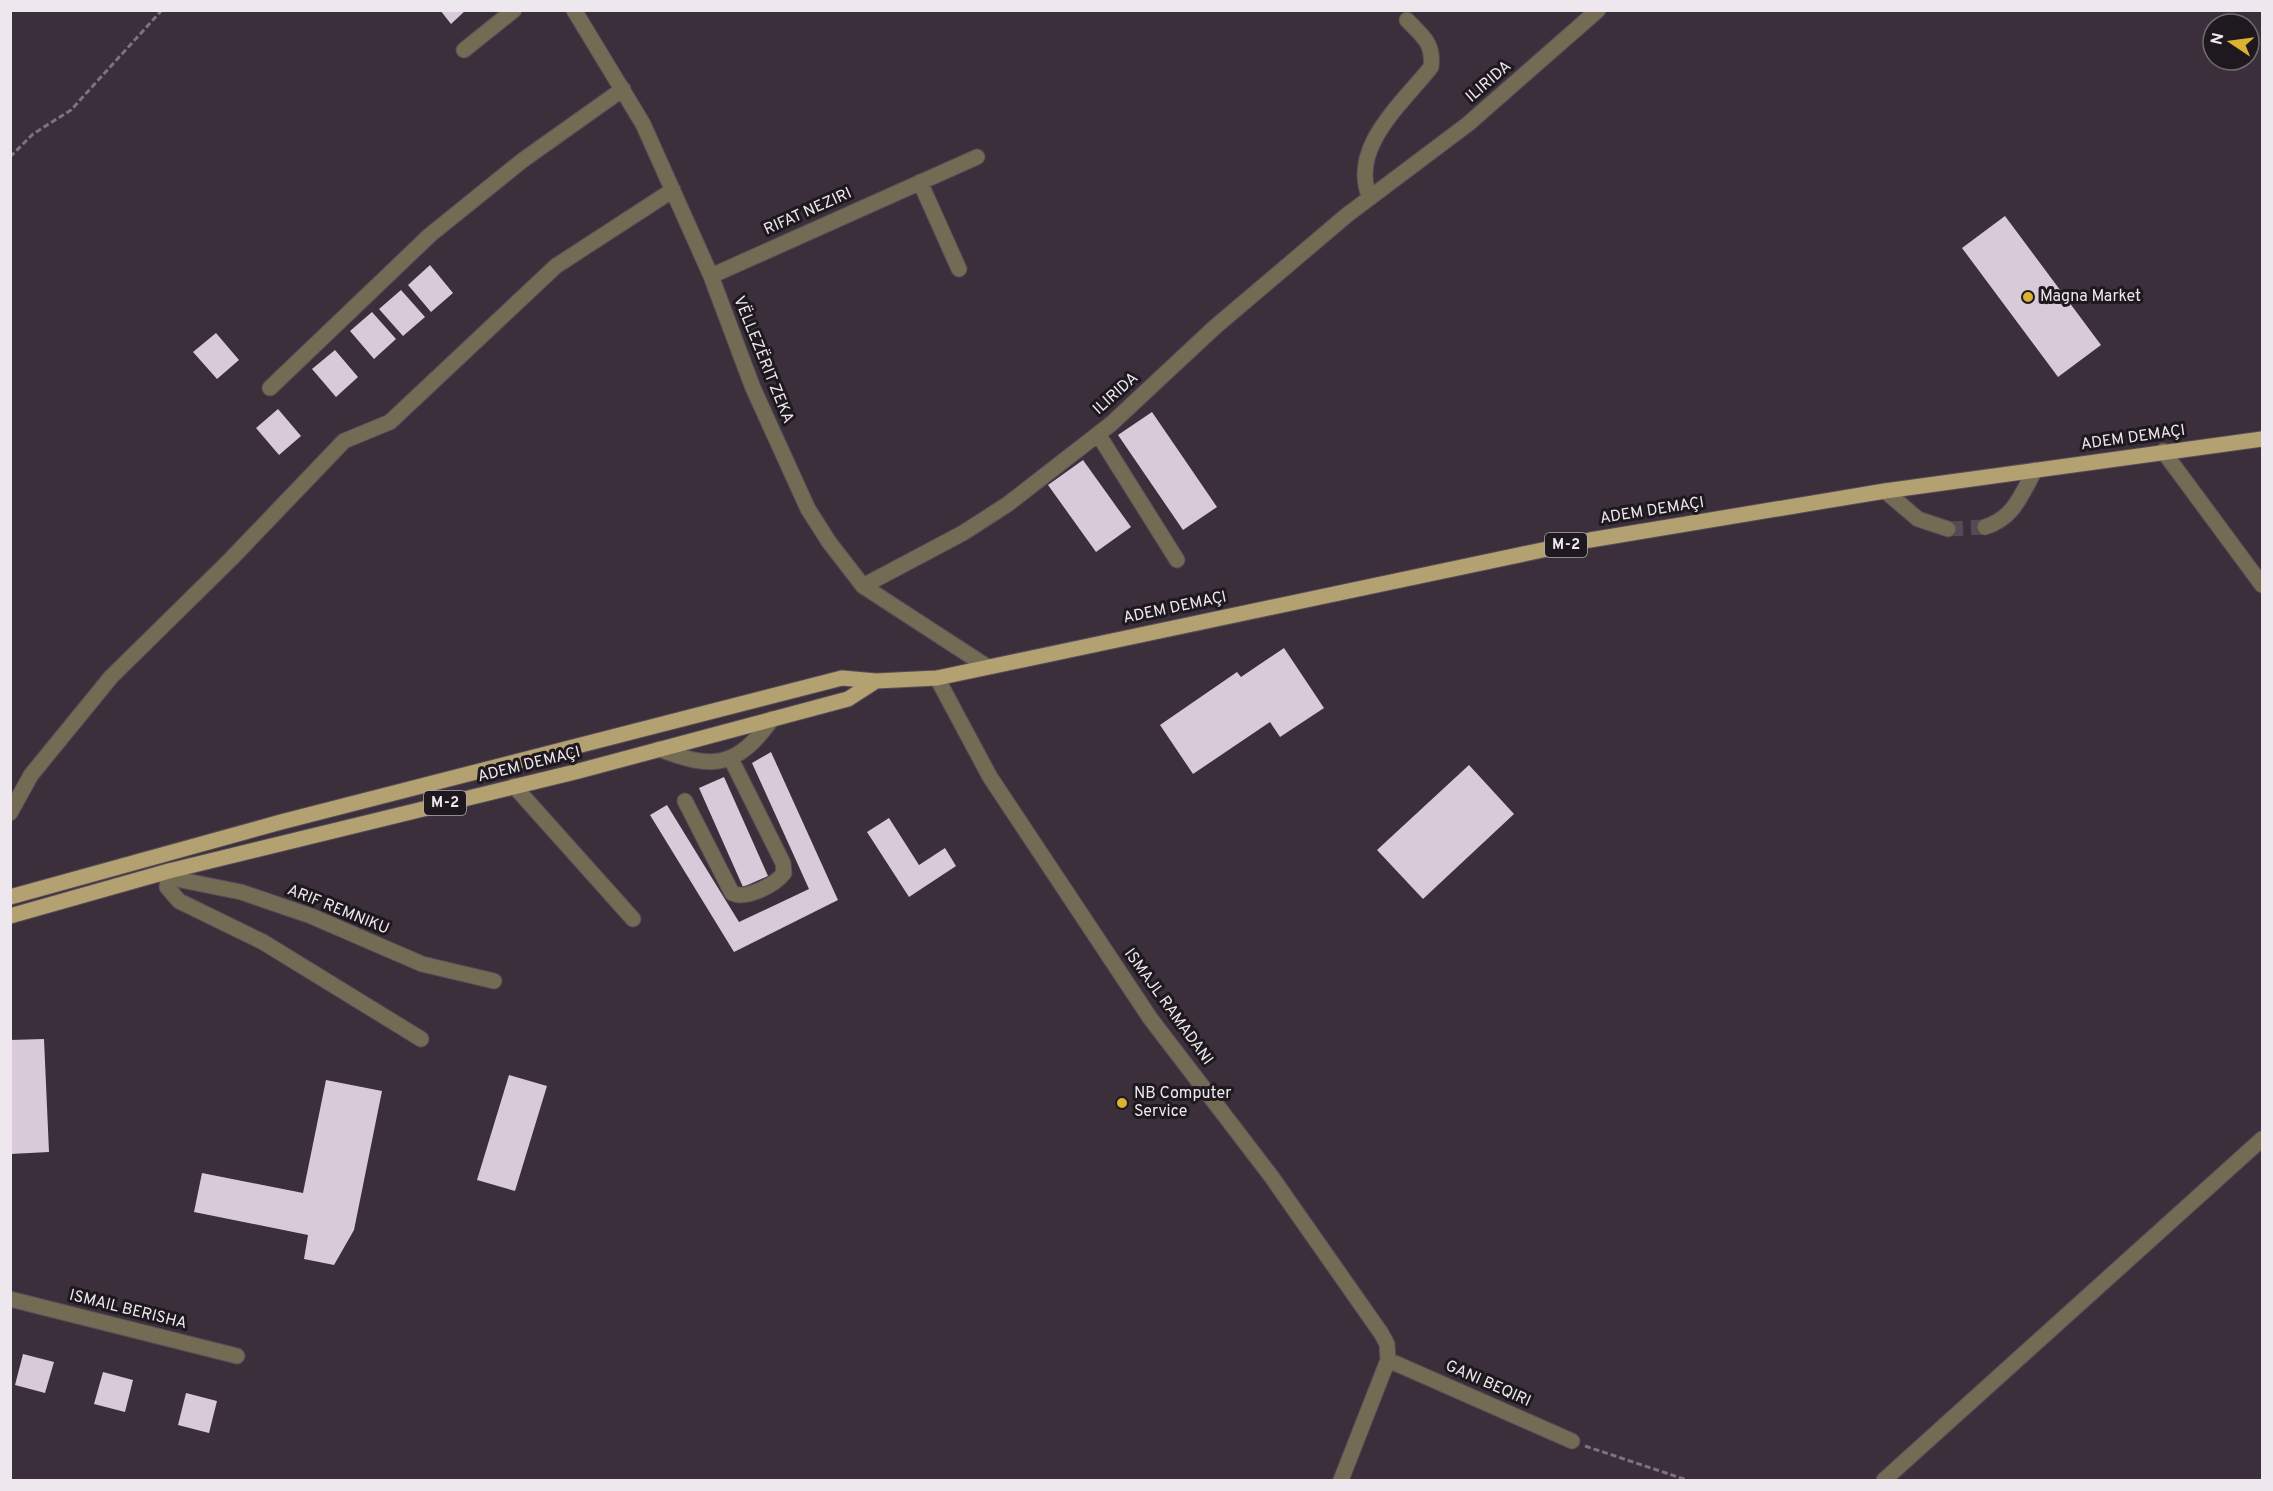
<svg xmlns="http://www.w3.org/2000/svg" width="2273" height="1491" viewBox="0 0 2273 1491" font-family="Overpass,sans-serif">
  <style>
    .building { fill: #d9cad9 }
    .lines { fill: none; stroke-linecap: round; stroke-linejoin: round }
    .minor-tunnel { stroke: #554b55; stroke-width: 15; stroke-dasharray: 15 8; stroke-linecap: butt }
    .minor-casing { stroke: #574c57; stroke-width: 17 }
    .major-casing { stroke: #574c57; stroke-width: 17 }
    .path { stroke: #7d737d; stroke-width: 3; stroke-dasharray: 6 3; stroke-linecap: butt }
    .minor { stroke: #746b54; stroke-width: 15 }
    .major { stroke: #b4a172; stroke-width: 15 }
    .poi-dot { fill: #dcb233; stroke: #1e191e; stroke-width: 2 }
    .labels { text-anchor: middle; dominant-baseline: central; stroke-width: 6; stroke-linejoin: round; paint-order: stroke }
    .shield { fill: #1e191e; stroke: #b0a9b0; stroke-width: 1.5 }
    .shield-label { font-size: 15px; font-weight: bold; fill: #eee7ee }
    .street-label { font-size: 16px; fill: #eee7ee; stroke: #1e191e }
    .poi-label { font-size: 16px; fill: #eee7ee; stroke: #1e191e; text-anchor: start }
  </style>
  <rect width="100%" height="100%" fill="#3a2f3a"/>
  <!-- building -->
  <path class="building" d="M440,10H466L451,24Z
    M2005,216L2101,345L2058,377L1962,248Z
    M430,265L453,293L431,312L408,285Z
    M401,290L425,317L403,336L379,309Z
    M372,312L396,339L374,359L350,331Z
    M216,333L239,360L217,379L193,352Z
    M335,350L358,377L336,397L312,369Z
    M278,409L301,436L279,455L256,428Z
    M1152,412L1217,507L1183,530L1118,435Z
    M1083,460L1131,527L1096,552L1048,485Z
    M1284,648L1324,708L1280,737L1270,722L1193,774L1160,725L1237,672L1241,677Z
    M771,752L838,900L734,952L650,815L667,805L739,922L809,889L752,763Z
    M1469,765L1514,814L1423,899L1377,850Z
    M724,777L768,876L743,887L699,788Z
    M889,818L919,865L945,848L956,866L909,897L867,832Z
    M44,1039L49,1152L10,1154V1040Z
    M509,1075L547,1086L515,1191L477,1180Z
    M326,1080L382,1091L354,1230L334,1265L304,1259L308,1235L194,1212L202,1173L303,1193Z
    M23,1354L54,1362L45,1393L15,1385Z
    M103,1372L133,1380L125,1412L94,1404Z
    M186,1393L217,1401L209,1433L178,1425Z"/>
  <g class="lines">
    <!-- minor-tunnel -->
    <path class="minor-tunnel" d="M1948,529L1985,527"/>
    <defs>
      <path id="minor" d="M574,10L643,124L711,276L753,388L808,509L829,542L863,586L986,666
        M464,50L514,10
        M920,182L959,269
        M1370,198C1348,148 1403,103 1431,67C1434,43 1423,37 1407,20
        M711,276L977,157
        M270,388L430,235L523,160L623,89
        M1098,434L1177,560
        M2163,451L2262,585
        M1885,491L1918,519L1948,529
        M1985,527C2014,518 2021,495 2035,470
        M863,586L963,533L1008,504L1111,424L1215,327L1347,215L1468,124L1598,10
        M937,678L990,777L1150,1018L1271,1176L1381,1333L1387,1344L1388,1360L1341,1480
        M659,749C713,770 737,768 772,719
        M514,786L633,919
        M685,801L732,893C746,900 775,885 784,873L783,863L731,759
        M10,813L31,775L111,677L231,559L344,441L390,422L556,266L673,190
        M169,871L181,880L241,892L311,916L422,964L494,981
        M169,871L167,887L179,901L263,942L421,1039
        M10,1299L237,1356
        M1388,1360L1572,1441
        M1884,1480L2262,1139"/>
      <path id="major" d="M10,897L281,822L842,678L876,681L937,678L1590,540L1885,491L2262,439
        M10,916L169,871L575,772L848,699L876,681"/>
    </defs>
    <!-- minor casing -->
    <use href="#minor" class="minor-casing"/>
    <!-- major casing -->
    <use href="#major" class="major-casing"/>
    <!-- path -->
    <path class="path" d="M10,157L33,134L71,110L162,10
      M1585,1446L1687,1480"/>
    <!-- minor -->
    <use href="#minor" class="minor"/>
    <!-- major -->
    <use href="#major" class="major"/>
  </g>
  <!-- markers -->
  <g class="poi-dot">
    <circle cx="2028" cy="297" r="6"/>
    <circle cx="1122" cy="1103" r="6"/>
  </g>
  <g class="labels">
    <!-- shield labels -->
    <g class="shield">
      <rect x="1545" y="533" width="42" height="24" rx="4.5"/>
      <rect x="424" y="791" width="42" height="24" rx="4.5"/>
    </g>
    <g class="shield-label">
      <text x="1566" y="545">M-2</text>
      <text x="445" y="803">M-2</text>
    </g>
    <!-- street labels -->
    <g class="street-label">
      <text transform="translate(1489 82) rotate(-41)">ILIRIDA</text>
      <text transform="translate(808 212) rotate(-24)">RIFAT NEZIRI</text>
      <text transform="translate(763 360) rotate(68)">VËLLEZËRIT ZEKA</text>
      <text transform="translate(1116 394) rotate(-42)">ILIRIDA</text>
      <text transform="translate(2133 438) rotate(-8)">ADEM DEMAÇI</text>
      <text transform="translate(1652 511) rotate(-9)">ADEM DEMAÇI</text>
      <text transform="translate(1175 608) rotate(-12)">ADEM DEMAÇI</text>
      <text transform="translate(529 765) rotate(-14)">ADEM DEMAÇI</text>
      <text transform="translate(338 910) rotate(22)">ARIF REMNIKU</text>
      <text transform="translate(1168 1007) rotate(54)">ISMAJL RAMADANI</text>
      <text transform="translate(128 1310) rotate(14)">ISMAIL BERISHA</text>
      <text transform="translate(1488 1384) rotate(24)">GANI BEQIRI</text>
    </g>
    <!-- poi labels -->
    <g class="poi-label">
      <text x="2040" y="297">Magna Market</text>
      <text x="1134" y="1094">NB Computer<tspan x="1134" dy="18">Service</tspan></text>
    </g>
  </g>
  <!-- border -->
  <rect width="2273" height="1491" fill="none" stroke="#eee7ee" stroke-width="24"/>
  <!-- north arrow -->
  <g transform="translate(2231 42) rotate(283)"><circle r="28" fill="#1e191e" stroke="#716b71" stroke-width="1.5"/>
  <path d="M0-4.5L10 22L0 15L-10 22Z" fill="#dcb233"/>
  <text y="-9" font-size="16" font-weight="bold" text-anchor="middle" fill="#eee7ee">N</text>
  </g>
</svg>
